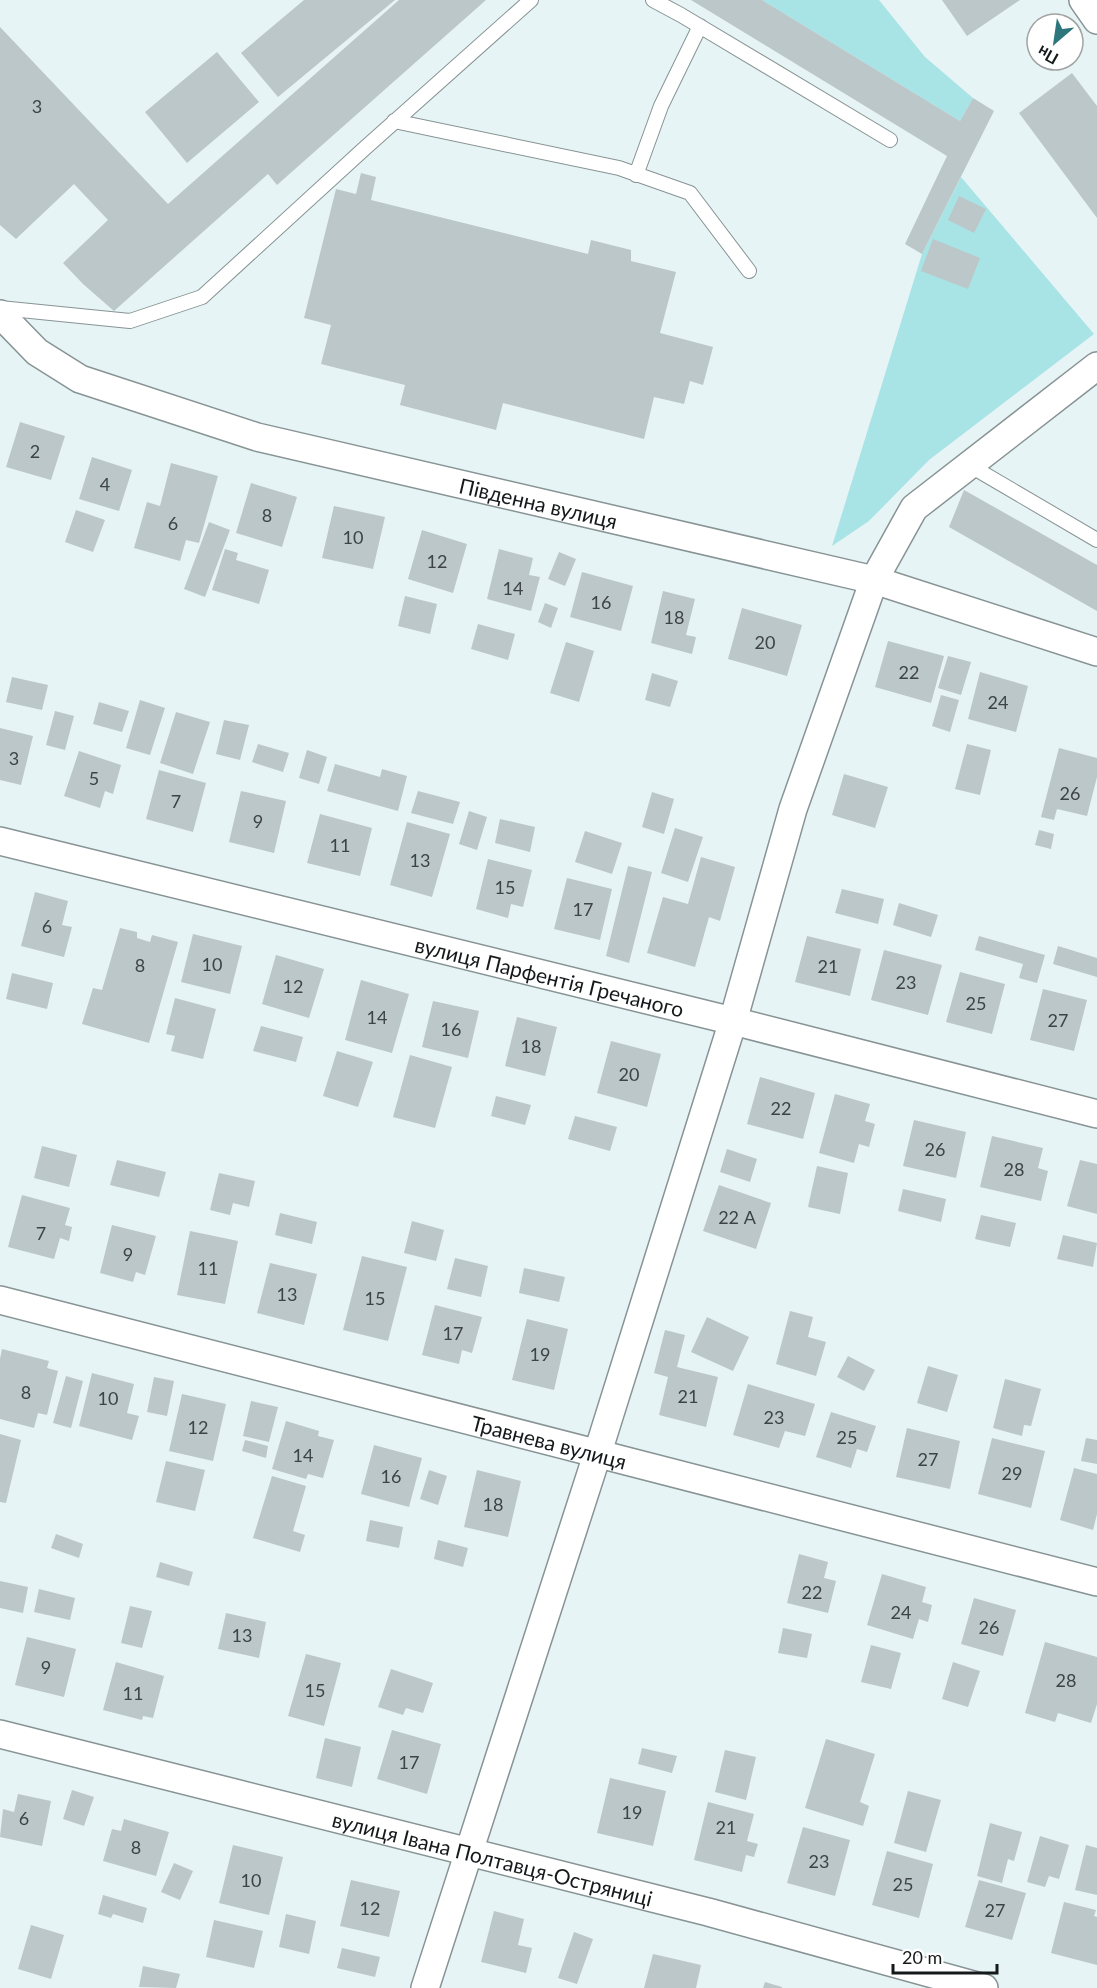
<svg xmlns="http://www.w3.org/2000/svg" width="1097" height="1988" viewBox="0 0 1097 1988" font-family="Lato,sans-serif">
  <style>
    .green { fill: #a8e3e6 }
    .building { fill: #bbc7c8 }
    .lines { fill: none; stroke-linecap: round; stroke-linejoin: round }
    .service-casing { stroke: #879394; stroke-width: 16 }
    .minor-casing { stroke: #879394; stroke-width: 30 }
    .service { stroke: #fff; stroke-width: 14 }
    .minor { stroke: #fff; stroke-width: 27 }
    .labels { text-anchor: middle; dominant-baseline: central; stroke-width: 6; stroke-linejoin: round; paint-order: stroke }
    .number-label { font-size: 18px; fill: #3e4446 }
    .street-label { font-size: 21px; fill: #15191a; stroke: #fff }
  </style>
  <rect width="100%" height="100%" fill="#e7f4f5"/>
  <!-- green -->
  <path class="green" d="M762,0H879L925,57L973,98L960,121Z
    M961,177L1094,334L929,460L869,521L832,546L922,254Z"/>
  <!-- building -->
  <path class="building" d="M304,0H395L278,97L241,53Z
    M399,0H486L277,185L268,174L114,311L83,284L63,263L108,220L74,184L16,239L0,225V27L168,204Z
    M691,0H762L960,121L973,98L994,111L922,254L905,244L947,156Z
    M942,0H1020L967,36Z
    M217,52L259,102L187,163L145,112Z
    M1072,73L1097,106V218L1019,113Z
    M361,173L376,177L371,200L588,254L591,240L631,250V261L676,272L660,333L713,347L703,385L690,381L684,404L654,397L644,439L503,403L496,430L400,405L405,385L321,364L331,325L304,318L336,189L356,194Z
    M959,196L986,209L974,233L948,220Z
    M933,239L980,258L968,289L921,271Z
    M20,422L65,436L51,480L6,467Z
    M92,457L132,470L119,511L79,499Z
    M171,463L218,476L199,543L186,540L180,561L134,548L147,502L160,506Z
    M251,483L297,497L282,547L236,533Z
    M964,490L1097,565V611L949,527Z
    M334,506L385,517L373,569L322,558Z
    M76,510L105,520L93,552L65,542Z
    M209,522L230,530L205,597L184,589Z
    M422,530L467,544L453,593L408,579Z
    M225,549L238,553L236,560L269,570L259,604L212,590Z
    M499,549L533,558L529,575L540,577L531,611L487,599Z
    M559,552L576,559L565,586L548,579Z
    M582,572L633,586L621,631L570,617Z
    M663,591L695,599L686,635L696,637L692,654L651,643Z
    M405,596L437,604L430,634L398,626Z
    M545,603L558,608L551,628L538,622Z
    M742,608L802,625L787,676L728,659Z
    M478,624L515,634L508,660L471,649Z
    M888,641L944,656L931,703L875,687Z
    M566,642L594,651L579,702L550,693Z
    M948,656L971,662L961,695L938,688Z
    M980,672L1028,686L1016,732L968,719Z
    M652,673L678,681L670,707L645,700Z
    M12,677L48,685L42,710L6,702Z
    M941,695L959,700L950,732L932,726Z
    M140,700L165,708L150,755L126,748Z
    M99,702L129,711L122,732L93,724Z
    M55,711L74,716L65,750L46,745Z
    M176,712L210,722L193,774L160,763Z
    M224,720L249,725L240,760L216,754Z
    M0,728L33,736L21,785L0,780Z
    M258,744L289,753L283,772L252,762Z
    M967,744L991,750L980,795L955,789Z
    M1059,748L1097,758V777L1087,816L1057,809L1054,820L1041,817Z
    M307,750L327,757L319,784L299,778Z
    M79,751L121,765L113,794L105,791L100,808L64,796Z
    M335,764L380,777L382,769L407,776L398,811L327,791Z
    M159,770L206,783L193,832L146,819Z
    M844,774L888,787L875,828L832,815Z
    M241,791L286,801L274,853L229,842Z
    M418,791L460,802L453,824L411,813Z
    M652,792L674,799L664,834L642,827Z
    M469,811L487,817L477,850L459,844Z
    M320,814L372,828L360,876L307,863Z
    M500,819L535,827L530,852L495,843Z
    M407,822L450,834L432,897L390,885Z
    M675,828L703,837L688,882L661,873Z
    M1039,830L1054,834L1051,849L1035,845Z
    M585,831L622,843L612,874L575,862Z
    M701,857L735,867L720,921L709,917L695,967L647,953L663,897L688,904Z
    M488,859L532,870L523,907L511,904L508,918L476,909Z
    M628,866L652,872L629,963L606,956Z
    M567,878L612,889L600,940L554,929Z
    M842,889L884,899L878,924L835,913Z
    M35,892L68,901L62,925L72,927L64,957L21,946Z
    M899,903L938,915L931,937L893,925Z
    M120,928L137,932V938L150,942L152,935L178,942L149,1043L82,1024L93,988L102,990Z
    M193,934L242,946L230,994L181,982Z
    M807,936L861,949L850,996L795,982Z
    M979,936L1045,955L1037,983L1019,978L1023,964L975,950Z
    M1058,946L1097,958V977L1053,964Z
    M884,950L942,965L928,1015L871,1000Z
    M276,955L324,969L309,1018L262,1004Z
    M960,972L1005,984L992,1034L946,1022Z
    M12,973L53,983L47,1009L6,999Z
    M361,980L409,994L392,1053L345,1040Z
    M1043,989L1087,1000L1074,1051L1030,1040Z
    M175,998L216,1009L203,1059L171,1051L175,1036L166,1034Z
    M433,1001L479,1011L468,1058L422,1047Z
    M517,1017L557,1027L545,1076L505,1066Z
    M261,1026L303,1037L296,1062L253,1051Z
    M611,1041L661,1054L647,1107L597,1093Z
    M337,1051L373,1062L358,1107L323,1096Z
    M410,1055L452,1067L435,1128L393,1117Z
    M760,1077L815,1093L803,1139L747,1124Z
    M835,1094L870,1104L865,1121L875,1124L869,1147L859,1144L854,1163L819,1153Z
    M496,1096L531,1105L525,1125L491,1116Z
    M575,1116L617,1127L610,1151L568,1139Z
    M914,1120L966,1132L956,1178L903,1166Z
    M992,1136L1043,1148L1038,1168L1048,1171L1041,1201L980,1187Z
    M42,1146L77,1155L69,1187L34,1178Z
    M727,1149L757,1159L750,1182L720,1172Z
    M117,1160L166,1172L159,1197L110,1185Z
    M1080,1160L1097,1164V1214L1067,1206Z
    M817,1166L848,1173L840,1214L808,1207Z
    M219,1173L255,1181L249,1207L233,1203L230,1215L210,1210Z
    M719,1185L771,1203L756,1249L703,1231Z
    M903,1189L946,1199L941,1222L898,1211Z
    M22,1195L70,1208L65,1225L72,1227L69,1241L60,1238L54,1259L8,1247Z
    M280,1213L317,1222L312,1244L275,1235Z
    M981,1215L1016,1223L1010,1247L975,1239Z
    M412,1221L444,1230L436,1261L404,1253Z
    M112,1225L156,1236L145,1275L136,1272L133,1282L100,1273Z
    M190,1231L238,1241L225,1304L177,1295Z
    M1063,1235L1097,1243L1093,1267L1057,1259Z
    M362,1256L407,1267L388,1341L343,1330Z
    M455,1258L488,1266L481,1297L447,1289Z
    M270,1263L317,1274L304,1325L257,1313Z
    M524,1268L565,1277L559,1302L519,1293Z
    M435,1305L482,1317L472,1353L462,1350L459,1364L422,1355Z
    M790,1311L813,1317L808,1337L826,1342L816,1376L776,1364Z
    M707,1317L749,1337L733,1371L691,1352Z
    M527,1319L568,1329L554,1390L512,1380Z
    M665,1330L685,1335L677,1367L718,1377L706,1427L659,1415L668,1377L654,1373Z
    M2,1349L49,1361L47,1368L58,1371L47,1415L38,1413L34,1428L0,1419V1359Z
    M848,1356L875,1370L864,1391L837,1377Z
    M928,1366L958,1375L947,1412L917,1403Z
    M92,1373L134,1384L127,1413L139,1416L132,1440L79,1426Z
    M66,1376L83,1381L71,1428L53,1423Z
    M154,1377L174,1381L167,1416L147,1412Z
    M1005,1379L1041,1389L1031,1426L1024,1425L1022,1436L993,1428Z
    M748,1384L815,1404L805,1436L785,1431L779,1448L733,1435Z
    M182,1394L226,1404L213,1461L169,1451Z
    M251,1401L278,1407L269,1442L243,1436Z
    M831,1412L876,1426L867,1452L857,1449L851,1468L816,1457Z
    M286,1421L319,1431L318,1436L334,1440L323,1478L308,1474L306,1479L272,1469Z
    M907,1428L960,1441L950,1489L896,1477Z
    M0,1434L21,1440L6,1503L0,1502Z
    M992,1438L1045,1451L1031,1508L978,1494Z
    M1086,1438L1097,1440V1464L1081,1461Z
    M245,1440L268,1446L266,1458L242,1451Z
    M374,1445L422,1458L409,1507L361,1494Z
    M166,1461L205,1470L195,1511L156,1502Z
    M1074,1468L1097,1474V1514L1093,1530L1060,1520Z
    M429,1470L447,1476L438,1505L420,1499Z
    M477,1470L521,1481L508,1537L464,1527Z
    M272,1476L306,1486L293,1531L305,1535L300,1552L253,1538Z
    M370,1520L403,1527L399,1548L366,1541Z
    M56,1534L83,1544L79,1558L51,1548Z
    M438,1540L468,1548L463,1567L434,1559Z
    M799,1554L828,1562L824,1578L836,1581L828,1613L787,1603Z
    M160,1562L193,1572L189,1586L156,1577Z
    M882,1574L926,1587L922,1602L932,1605L928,1622L919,1619L913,1639L867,1625Z
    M0,1581L28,1587L23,1613L0,1608Z
    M39,1589L75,1598L70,1620L34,1612Z
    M974,1598L1016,1610L1003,1656L961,1644Z
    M130,1606L152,1611L142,1648L121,1643Z
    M226,1613L266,1622L259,1658L218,1649Z
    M783,1628L812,1634L807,1658L778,1653Z
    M27,1637L76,1649L64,1697L15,1685Z
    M1045,1642L1097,1657V1704L1091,1723L1058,1713L1055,1722L1025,1713Z
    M871,1645L901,1653L891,1689L861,1682Z
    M306,1654L341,1663L324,1726L288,1716Z
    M116,1662L164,1676L153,1718L143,1716L142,1720L103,1710Z
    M953,1662L980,1671L968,1707L942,1699Z
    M391,1669L433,1683L423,1713L406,1708L403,1715L378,1707Z
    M392,1730L441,1744L427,1794L377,1779Z
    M325,1738L361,1747L352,1787L316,1778Z
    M826,1739L875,1754L860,1802L869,1806L863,1826L805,1808Z
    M642,1748L677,1756L672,1773L638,1764Z
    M725,1750L756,1757L746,1800L715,1792Z
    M610,1778L666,1791L653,1846L597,1833Z
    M72,1790L94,1797L84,1826L63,1819Z
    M908,1791L941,1800L926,1852L894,1843Z
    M18,1794L51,1801L42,1846L0,1837L3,1809L14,1812Z
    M708,1802L754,1814L747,1841L758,1844L754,1857L746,1855L742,1872L694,1860Z
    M124,1819L169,1832L156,1876L103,1861L112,1829L121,1831Z
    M990,1823L1022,1832L1014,1861L1008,1859L1002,1883L977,1876Z
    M803,1827L850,1840L835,1896L787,1883Z
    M1040,1836L1069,1845L1059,1879L1049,1876L1045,1887L1027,1882Z
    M233,1845L283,1857L269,1915L219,1903Z
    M1086,1845L1097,1848V1895L1075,1890Z
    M887,1851L933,1864L919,1918L872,1905Z
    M174,1863L193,1871L180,1900L161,1892Z
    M351,1880L400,1891L389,1937L340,1926Z
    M979,1880L1026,1893L1012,1940L965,1927Z
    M103,1895L147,1908L143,1923L113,1914L111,1918L98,1914Z
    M1064,1902L1096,1910L1094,1916L1097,1917V1965L1051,1953Z
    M494,1911L524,1919L518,1945L532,1948L526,1973L481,1962Z
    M286,1914L316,1921L309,1954L279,1947Z
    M214,1920L263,1931L254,1968L206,1957Z
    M31,1925L64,1935L51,1979L18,1969Z
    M574,1932L593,1939L577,1984L558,1978Z
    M342,1948L380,1957L375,1977L337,1968Z
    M653,1954L701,1965L696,1988H644Z
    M143,1966L180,1974L176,1988L139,1987Z
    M765,1982L782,1987V1988H763Z"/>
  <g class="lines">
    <defs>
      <path id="service" d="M653,0L681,15L890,140
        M394,121L619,168L690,193L749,271
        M636,175L661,106L700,26
        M0,308L130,321L202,297L365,148L531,0
        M969,465L1097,540"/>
      <g id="minor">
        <path d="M1083,0L1097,20"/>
        <path id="s1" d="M0,314L37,352L80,379L257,437L874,580L1097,652"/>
        <path id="s2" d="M0,841L733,1021L1097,1114"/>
        <path id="s3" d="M0,1300L1097,1582"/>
        <path id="s4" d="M0,1734L708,1912L984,1988"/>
        <path d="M425,1988L597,1455L733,1021L793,809L874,580L914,508L1097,366"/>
      </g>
    </defs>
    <!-- service casing -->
    <use href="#service" class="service-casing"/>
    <!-- minor casing -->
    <use href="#minor" class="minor-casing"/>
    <!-- service -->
    <use href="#service" class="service"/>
    <!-- minor -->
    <use href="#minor" class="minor"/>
  </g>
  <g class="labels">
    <!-- number labels -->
    <g class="number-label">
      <text x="37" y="106">3</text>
      <text x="35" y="451">2</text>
      <text x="105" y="484">4</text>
      <text x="267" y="515">8</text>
      <text x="173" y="523">6</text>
      <text x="353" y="537">10</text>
      <text x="437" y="561">12</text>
      <text x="513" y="588">14</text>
      <text x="601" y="602">16</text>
      <text x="674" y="617">18</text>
      <text x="765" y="642">20</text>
      <text x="909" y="672">22</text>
      <text x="998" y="702">24</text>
      <text x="14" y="758">3</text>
      <text x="94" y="778">5</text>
      <text x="1070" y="793">26</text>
      <text x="176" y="801">7</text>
      <text x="258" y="821">9</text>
      <text x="340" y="845">11</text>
      <text x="420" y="860">13</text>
      <text x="505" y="887">15</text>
      <text x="583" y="909">17</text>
      <text x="47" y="926">6</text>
      <text x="212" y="964">10</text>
      <text x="140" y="965">8</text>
      <text x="828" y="966">21</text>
      <text x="906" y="982">23</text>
      <text x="293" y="986">12</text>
      <text x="976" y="1003">25</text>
      <text x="377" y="1017">14</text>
      <text x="1058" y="1020">27</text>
      <text x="451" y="1029">16</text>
      <text x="531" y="1046">18</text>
      <text x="629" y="1074">20</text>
      <text x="781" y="1108">22</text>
      <text x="935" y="1149">26</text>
      <text x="1014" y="1169">28</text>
      <text x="737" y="1217">22 А</text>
      <text x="41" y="1233">7</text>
      <text x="128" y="1254">9</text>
      <text x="208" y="1268">11</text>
      <text x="287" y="1294">13</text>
      <text x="375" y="1298">15</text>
      <text x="453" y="1333">17</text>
      <text x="540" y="1354">19</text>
      <text x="26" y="1392">8</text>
      <text x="688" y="1396">21</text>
      <text x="108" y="1398">10</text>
      <text x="774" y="1417">23</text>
      <text x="198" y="1427">12</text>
      <text x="847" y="1437">25</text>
      <text x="303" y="1455">14</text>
      <text x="928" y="1459">27</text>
      <text x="1012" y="1473">29</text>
      <text x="391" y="1476">16</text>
      <text x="493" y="1504">18</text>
      <text x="812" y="1592">22</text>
      <text x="901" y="1612">24</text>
      <text x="989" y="1627">26</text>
      <text x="242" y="1635">13</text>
      <text x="46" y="1667">9</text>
      <text x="1066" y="1680">28</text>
      <text x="315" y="1690">15</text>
      <text x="133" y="1693">11</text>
      <text x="409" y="1762">17</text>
      <text x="632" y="1812">19</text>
      <text x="24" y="1818">6</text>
      <text x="726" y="1827">21</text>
      <text x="136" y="1847">8</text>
      <text x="819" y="1861">23</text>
      <text x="251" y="1880">10</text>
      <text x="903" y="1884">25</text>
      <text x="370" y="1908">12</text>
      <text x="995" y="1910">27</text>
    </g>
    <!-- street labels -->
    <g class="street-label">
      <text stroke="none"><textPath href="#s1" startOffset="579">Південна вулиця</textPath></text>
      <text stroke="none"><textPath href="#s2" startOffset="566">вулиця Парфентія Гречаного</textPath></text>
      <text stroke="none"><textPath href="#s3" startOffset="567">Травнева вулиця</textPath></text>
      <text stroke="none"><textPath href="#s4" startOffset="508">вулиця Івана Полтавця-Остряниці</textPath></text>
    </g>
  </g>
  <!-- north arrow -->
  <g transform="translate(1055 42) rotate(209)"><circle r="28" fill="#ffffff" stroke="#a1a3a3" stroke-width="1.5"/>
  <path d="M0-4.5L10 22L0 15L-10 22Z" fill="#2d767b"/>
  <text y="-9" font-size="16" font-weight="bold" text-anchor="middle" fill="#15191a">Пн</text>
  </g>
  <!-- scale -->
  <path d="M893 1964v9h104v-9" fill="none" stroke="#15191a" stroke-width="3"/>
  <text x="902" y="1964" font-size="18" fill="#15191a" stroke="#ffffff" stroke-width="4.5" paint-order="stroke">20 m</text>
</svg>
